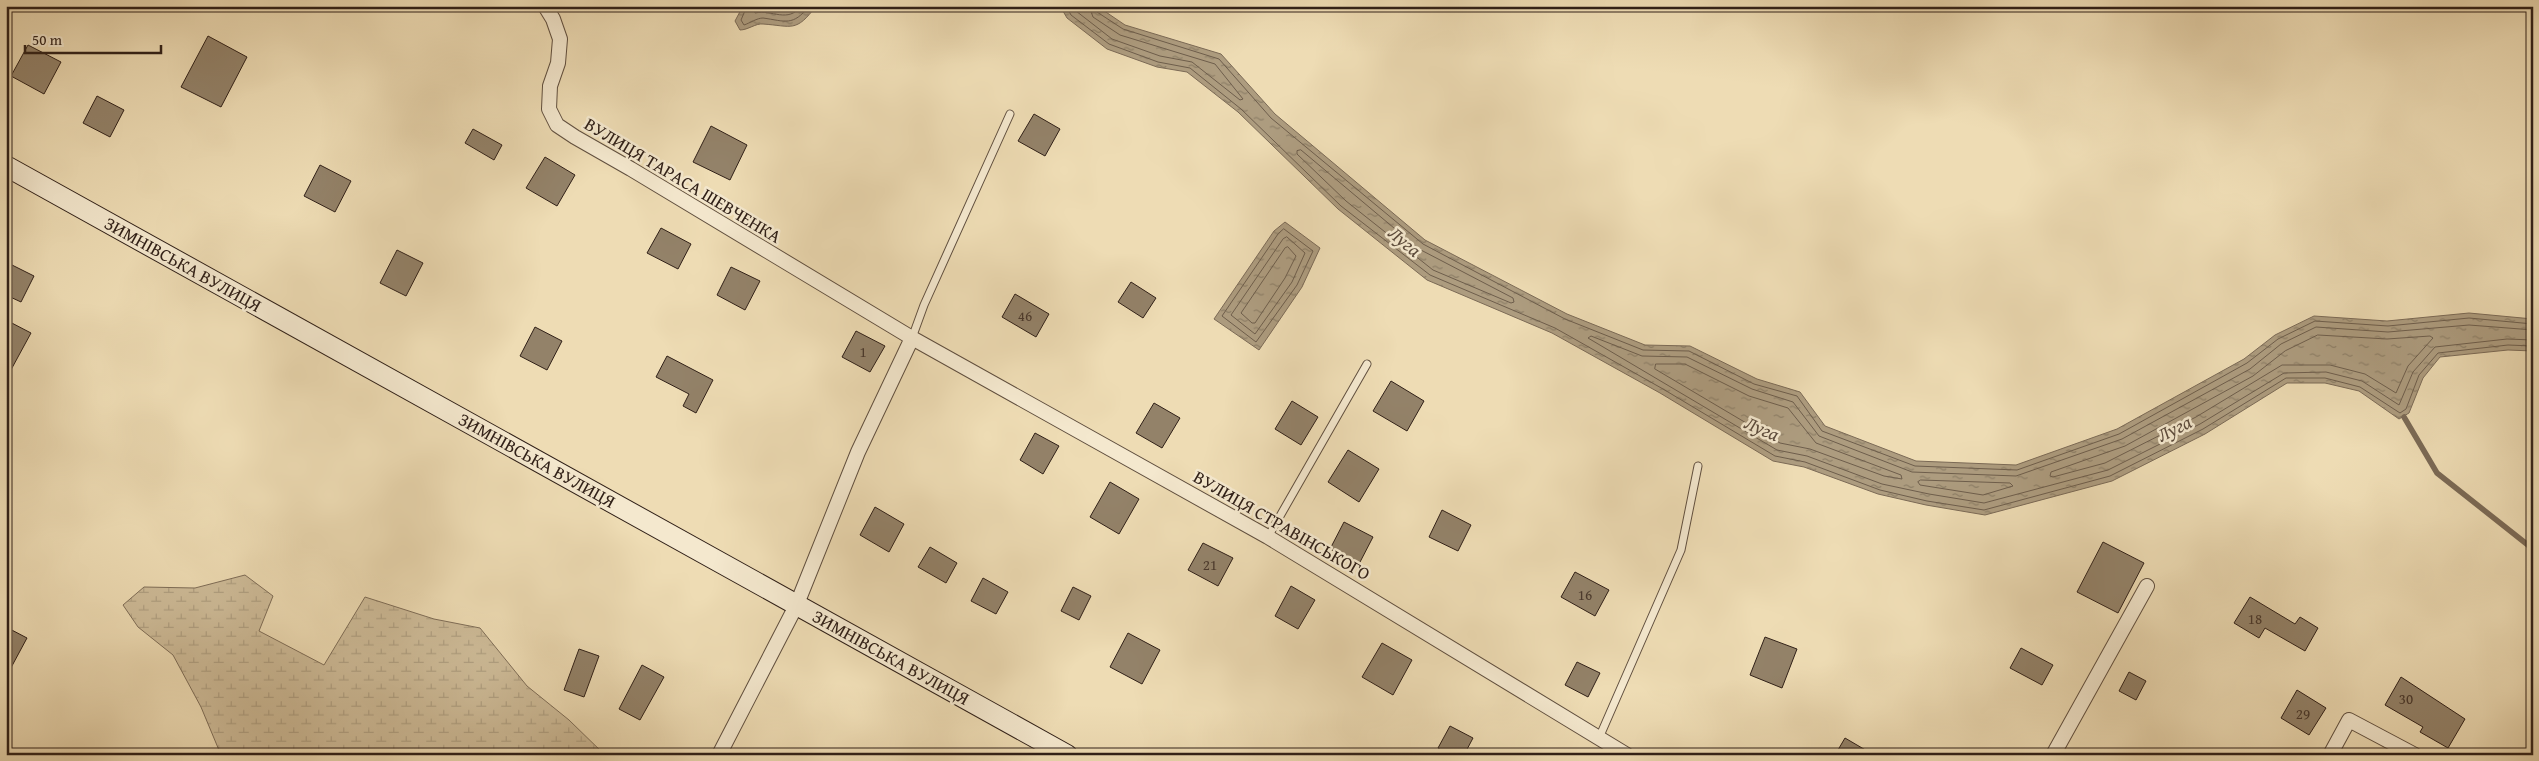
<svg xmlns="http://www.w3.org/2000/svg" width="2539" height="761" viewBox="0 0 2539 761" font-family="'Gentium Book Plus',serif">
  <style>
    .wetland { fill: url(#wetland-marsh); stroke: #7f6e58 }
    .water { fill: url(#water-ripples); stroke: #7b6a56 }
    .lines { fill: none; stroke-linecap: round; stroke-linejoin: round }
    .shore { stroke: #6e5e4c; stroke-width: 1 }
    .stream { stroke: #7b6a56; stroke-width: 5.5 }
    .building { fill: #938269; stroke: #302018 }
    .lane-casing { stroke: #604f3f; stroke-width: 9 }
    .street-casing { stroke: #604f3f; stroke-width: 16 }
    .secondary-casing { stroke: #302018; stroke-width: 22 }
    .lane { stroke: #f4e8ce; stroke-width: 7 }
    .street { stroke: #f4e8ce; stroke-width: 14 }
    .secondary { stroke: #f4e8ce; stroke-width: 20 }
    .labels { text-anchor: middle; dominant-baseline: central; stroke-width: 5; stroke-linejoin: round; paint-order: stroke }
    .number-label { font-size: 15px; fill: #49382c }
    .street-label { font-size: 18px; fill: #302018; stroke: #f4e8ce }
    .water-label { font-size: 19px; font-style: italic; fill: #5c4b3c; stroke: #f4e8ce }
  </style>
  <defs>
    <pattern id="wetland-marsh" width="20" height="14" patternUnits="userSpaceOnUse" patternTransform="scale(1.25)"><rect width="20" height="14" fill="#cebc99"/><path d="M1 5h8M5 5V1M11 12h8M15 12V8" fill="none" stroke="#b1a183"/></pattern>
    <pattern id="water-ripples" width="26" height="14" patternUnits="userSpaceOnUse" patternTransform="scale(1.25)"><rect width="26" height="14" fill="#ad9c7f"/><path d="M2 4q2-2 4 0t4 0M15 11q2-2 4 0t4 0" fill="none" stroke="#8d7f67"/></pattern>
  </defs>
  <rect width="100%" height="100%" fill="#eedcb4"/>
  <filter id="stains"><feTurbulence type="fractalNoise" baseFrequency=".004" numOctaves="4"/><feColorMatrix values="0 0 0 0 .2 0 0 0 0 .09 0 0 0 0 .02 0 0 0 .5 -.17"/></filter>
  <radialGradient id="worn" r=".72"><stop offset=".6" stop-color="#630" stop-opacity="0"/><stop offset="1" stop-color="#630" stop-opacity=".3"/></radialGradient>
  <!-- wetland -->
  <path class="wetland" d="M245,575L273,596L259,631L324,665L365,597L434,619L480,628L527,686L569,720L605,755H221L201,707L173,655L138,627L123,605L144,587L195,588Z"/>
  <!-- water -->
  <path class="water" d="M743,6H816C796,33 792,26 763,24C756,23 748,30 740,30L735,21Z
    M1060,6H1097L1125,25L1221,54L1275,114L1425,240L1567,314L1645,345L1690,346L1757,379L1800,392L1825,426L1916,461L2016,465L2117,429L2244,359L2275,335L2314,316L2387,321L2469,313L2533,319V351L2508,350L2440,357L2423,378L2409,413L2399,419L2359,391L2325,383H2287L2205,434L2112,481L1985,515L1926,505L1878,494L1804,467L1773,461L1660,393L1552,333L1427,280L1338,209L1238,112L1187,72L1157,67L1107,49L1067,18Z
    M1285,222L1320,248L1302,287L1259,350L1214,319L1274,231Z"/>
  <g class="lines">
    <!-- shore -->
    <path class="shore" d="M747,6L741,20L744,25C750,23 757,18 763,18C785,21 793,27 809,6
      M753,6L755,13C772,9 788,24 801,6
      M1066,6L1071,15L1109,44L1158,62L1190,68L1241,109L1341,206L1430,275L1555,328L1663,389L1775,456L1805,462L1880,490L1927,501L1984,510L2110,476L2203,429L2286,378H2325L2360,387L2400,413L2406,409L2419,375L2438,353L2508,345L2533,346
      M1073,6L1076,11L1112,39L1160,56L1192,62L1240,100L1243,99L1215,64L1120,35L1093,17L1089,6
      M1095,6L1097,12L1123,29L1219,59L1271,118L1423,244L1565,319L1643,350L1689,351L1754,384L1797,396L1822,431L1915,466L2017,470L2119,434L2247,363L2278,339L2315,321L2388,326L2469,318L2533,324
      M1301,150L1419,249L1513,298L1514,302L1511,303L1433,270L1346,201L1297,154V151Z
      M1284,229L1313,251L1297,285L1256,342L1222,316L1278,234Z
      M1287,237L1305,253L1292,282L1255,334L1231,315L1283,239Z
      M1288,247L1296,256L1285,278L1255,323H1252L1241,313L1285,248Z
      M2533,330L2469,325L2388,332L2316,327L2281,344L2250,369L2122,439L2016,476L1912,472L1819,436L1793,402L1752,389L1687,357L1642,356L1591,336L1588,338L1777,450L1807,456L1882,484L1929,494L1984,503L2108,470L2200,424L2284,373L2326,372L2362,381L2399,405L2413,372L2435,347L2507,339L2533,340
      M2318,335L2387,339L2430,336L2433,338L2408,366L2396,393L2365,374L2330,365H2282L2196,417L2105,463L2053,477L2050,476L2051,472L2125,446L2253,376L2285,351Z
      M1656,364H1685L1749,396L1788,408L1816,443L1901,475L1902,479L1884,476L1810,449L1780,443L1655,369Z
      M1921,480L2010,483L2013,486L1983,495L1920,485L1918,482Z"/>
    <!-- stream -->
    <path class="stream" d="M2404,417L2437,473L2533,549"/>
  </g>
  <!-- building -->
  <path class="building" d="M208,36L247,57L221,107L181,87Z
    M28,45L61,62L44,94L11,76Z
    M97,96L124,110L110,137L83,123Z
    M1034,114L1060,129L1045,156L1018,141Z
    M711,126L747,145L730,180L693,162Z
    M473,129L502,145L494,160L465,143Z
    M545,157L575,175L557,206L526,188Z
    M320,165L351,181L335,212L304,196Z
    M661,228L691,244L678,269L647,253Z
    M397,250L423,263L406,296L380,283Z
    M6,262L34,276L21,302L6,295Z
    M731,267L760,281L745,310L717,295Z
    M1131,282L1156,298L1143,318L1118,302Z
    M1015,294L1049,314L1036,337L1002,317Z
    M6,320L31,333L6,379Z
    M535,327L562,341L547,370L520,356Z
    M856,331L885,346L870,372L842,357Z
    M667,356L713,380L696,413L683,406L689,394L656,377Z
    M1391,381L1424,401L1407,431L1373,411Z
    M1292,401L1318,417L1301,445L1275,429Z
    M1154,403L1180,418L1162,448L1136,433Z
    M1035,433L1059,446L1043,474L1020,460Z
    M1348,450L1379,469L1359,502L1328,482Z
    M1110,482L1139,499L1119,534L1090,517Z
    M875,507L904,524L889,552L860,535Z
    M1442,510L1471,525L1458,551L1429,537Z
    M1344,522L1373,537L1359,564L1330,549Z
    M2103,542L2144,563L2118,613L2077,592Z
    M1203,543L1233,558L1218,586L1188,570Z
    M930,547L957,563L946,583L918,567Z
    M1575,572L1609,590L1595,616L1561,597Z
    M983,578L1008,592L996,614L971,601Z
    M1291,586L1315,600L1298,629L1275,616Z
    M1073,587L1091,596L1079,620L1061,611Z
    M2250,597L2295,624L2300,617L2318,628L2305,651L2265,628L2259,638L2234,623Z
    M6,627L27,638L6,677Z
    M1128,633L1160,650L1142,684L1110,667Z
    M1765,637L1797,649L1782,688L1750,675Z
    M1382,643L1412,660L1393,695L1362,677Z
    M2021,648L2053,665L2042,685L2010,668Z
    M579,649L599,656L584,697L564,690Z
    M1577,662L1600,673L1588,697L1565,685Z
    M642,665L664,677L640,720L619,709Z
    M2129,672L2146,681L2136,700L2119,691Z
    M2401,677L2465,719L2448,748L2420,732L2423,727L2385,705Z
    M2297,690L2326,708L2309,735L2281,718Z
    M1450,726L1473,738L1464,755H1449L1438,748Z
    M1845,738L1874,755H1835Z"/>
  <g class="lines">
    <defs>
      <path id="lane" d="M912,338L924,305L1010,114
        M1268,537L1367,364
        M1599,738L1681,550L1698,466"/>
      <path id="street" d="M545,6L553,19L560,39L558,63L550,86L549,109L557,125L575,137L631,169L912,338L1268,537L1627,755
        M719,755L797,604L858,452L912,338
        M2053,755L2147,586
        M2330,755L2349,720L2415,755"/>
      <path id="secondary" d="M6,166L1067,755"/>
    </defs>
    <!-- lane casing -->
    <use href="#lane" class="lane-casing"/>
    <!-- street casing -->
    <use href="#street" class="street-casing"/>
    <!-- secondary casing -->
    <use href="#secondary" class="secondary-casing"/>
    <!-- lane -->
    <use href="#lane" class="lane"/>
    <!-- street -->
    <use href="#street" class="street"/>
    <!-- secondary -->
    <use href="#secondary" class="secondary"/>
  </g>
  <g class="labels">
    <!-- number labels -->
    <g class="number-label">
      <text x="1025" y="315">46</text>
      <text x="863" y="351">1</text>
      <text x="1210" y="564">21</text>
      <text x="1585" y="594">16</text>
      <text x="2255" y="618">18</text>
      <text x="2406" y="698">30</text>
      <text x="2303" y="713">29</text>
    </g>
    <!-- street labels -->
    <g class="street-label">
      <text transform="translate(683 180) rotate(31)">ВУЛИЦЯ ТАРАСА ШЕВЧЕНКА</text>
      <text transform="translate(183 264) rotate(29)">ЗИМНІВСЬКА ВУЛИЦЯ</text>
      <text transform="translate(537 460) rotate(29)">ЗИМНІВСЬКА ВУЛИЦЯ</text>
      <text transform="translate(1282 525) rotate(30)">ВУЛИЦЯ СТРАВІНСЬКОГО</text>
      <text transform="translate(891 657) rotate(29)">ЗИМНІВСЬКА ВУЛИЦЯ</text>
    </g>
    <!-- water labels -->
    <g class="water-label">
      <text transform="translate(1405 241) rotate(40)">Луга</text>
      <text transform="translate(1762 428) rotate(23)">Луга</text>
      <text transform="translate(2174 428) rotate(-27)">Луга</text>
    </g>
  </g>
  <!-- margin -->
  <rect width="2539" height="761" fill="none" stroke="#eedcb4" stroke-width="25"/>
  <rect x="8" y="8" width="2524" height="746" fill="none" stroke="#302018" stroke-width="2.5"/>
  <rect x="12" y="12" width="2514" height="736" fill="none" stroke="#302018"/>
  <!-- scale -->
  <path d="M25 45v8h136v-8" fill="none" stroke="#302018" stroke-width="2.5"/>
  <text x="32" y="45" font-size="15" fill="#302018" stroke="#f4e8ce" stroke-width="4" paint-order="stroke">50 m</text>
  <rect width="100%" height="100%" filter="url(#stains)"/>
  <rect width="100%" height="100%" fill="url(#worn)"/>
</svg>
